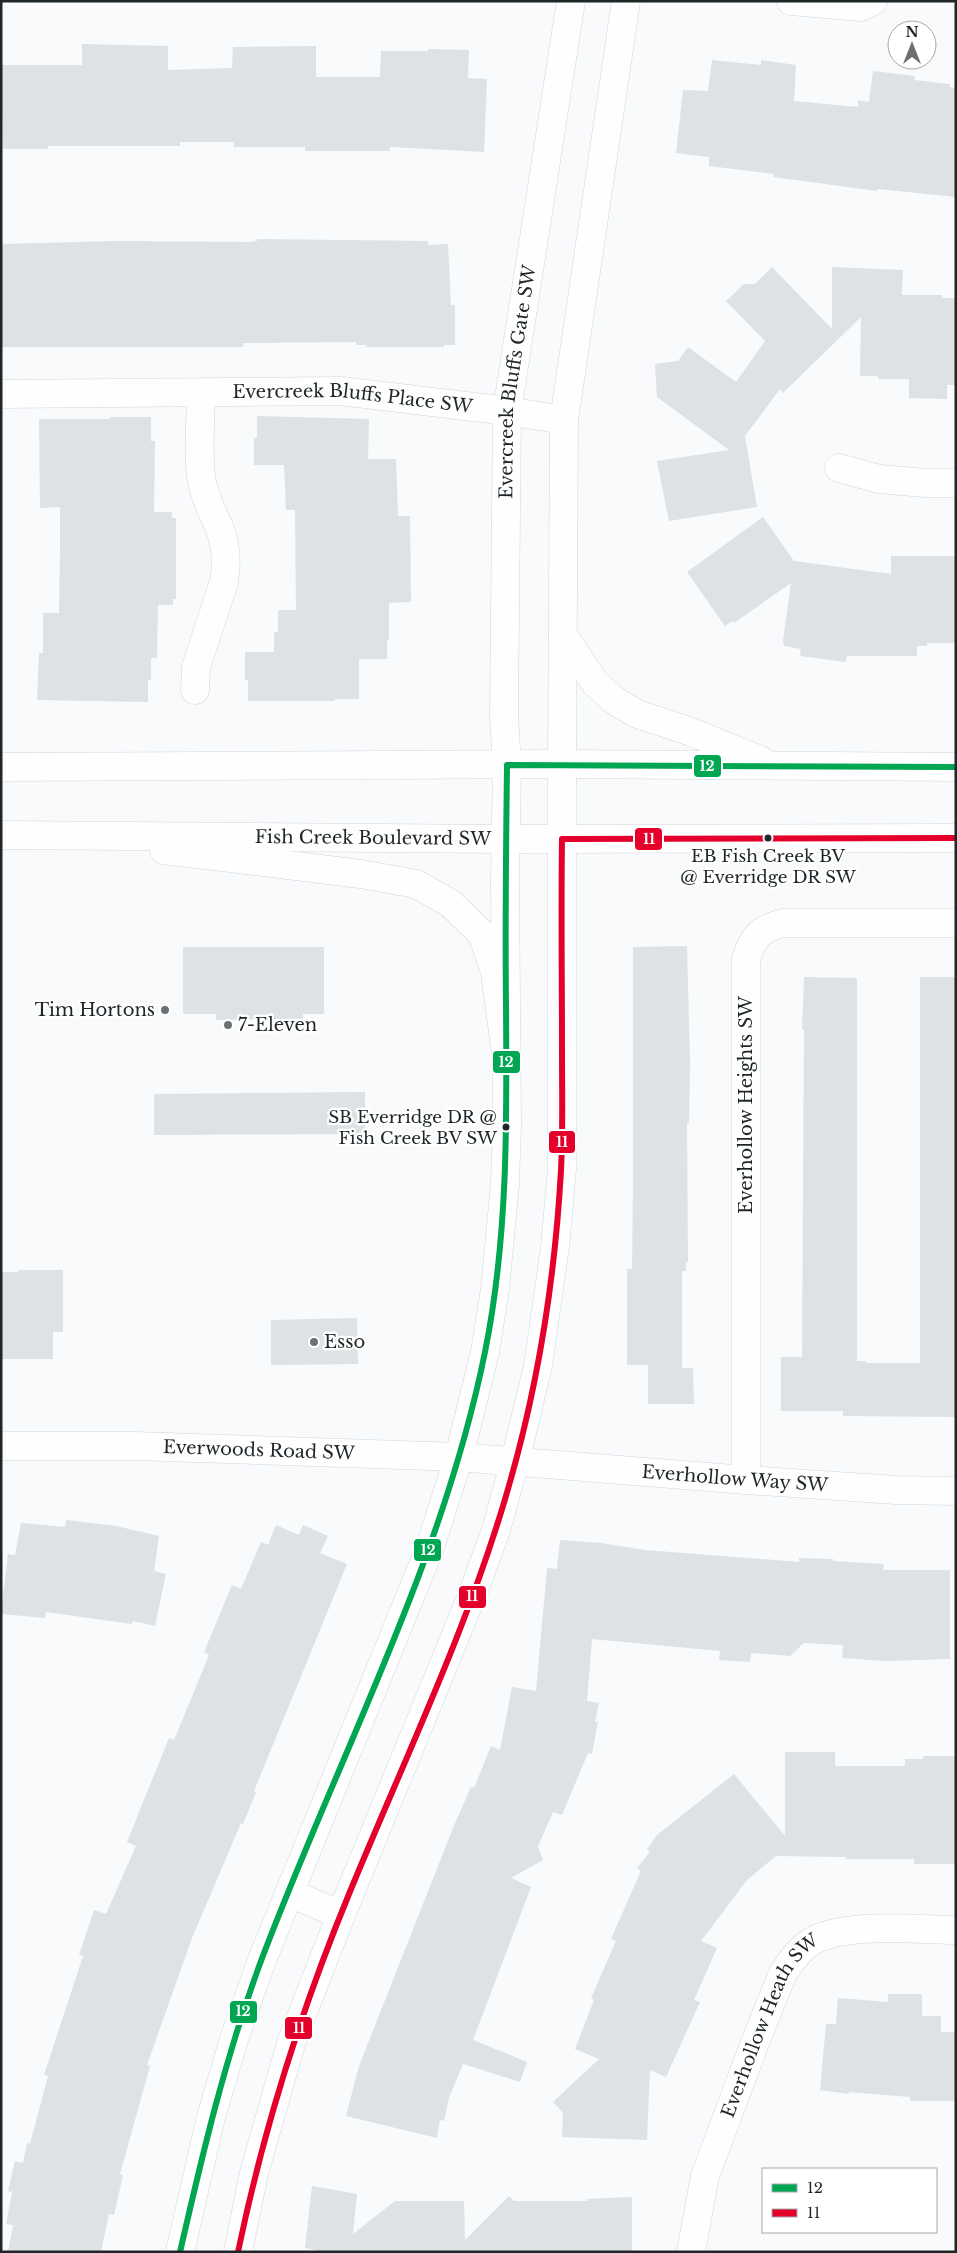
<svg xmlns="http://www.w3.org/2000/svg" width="957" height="2253" viewBox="0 0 957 2253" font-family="'Libre Baskerville',serif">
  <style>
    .building { fill: #dde2e5 }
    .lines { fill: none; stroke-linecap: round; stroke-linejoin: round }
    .minor-casing { stroke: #d2d6d9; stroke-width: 29 }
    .tertiary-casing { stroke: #d2d6d9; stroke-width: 29 }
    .secondary-casing { stroke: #d2d6d9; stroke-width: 29 }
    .minor { stroke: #fefeff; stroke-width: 28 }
    .tertiary { stroke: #fefeff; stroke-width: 28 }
    .secondary { stroke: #fefeff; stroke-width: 28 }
    .bus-1-casing { stroke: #fff; stroke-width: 10 }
    .bus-2-casing { stroke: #fff; stroke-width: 10 }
    .bus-1 { stroke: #00a651; stroke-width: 6 }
    .bus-2 { stroke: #e4002b; stroke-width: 6 }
    .bus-dot { fill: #1f2629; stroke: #fff; stroke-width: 2 }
    .poi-dot { fill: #6b7073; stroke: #fff; stroke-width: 2 }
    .labels { text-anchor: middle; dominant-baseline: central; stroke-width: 4.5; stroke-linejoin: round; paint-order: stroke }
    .bus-label { font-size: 17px; fill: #1f2629; stroke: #fff }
    .street-label { font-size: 18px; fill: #1f2629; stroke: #fff }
    .poi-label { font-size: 18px; fill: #1f2629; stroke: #fff; text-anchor: start }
    .line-badge { stroke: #fff; stroke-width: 2 }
    .badge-label { font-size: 14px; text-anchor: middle; font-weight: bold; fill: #fff }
  </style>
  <rect width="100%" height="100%" fill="#f8fafc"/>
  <!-- building -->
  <path class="building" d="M82,44L168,46V70L232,68L233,47L316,46V77H380L381,51H428V49L469,50L468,78L487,79L484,152L390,147V151H305V147H234V142H180V146H48V149H3L1,65H82Z
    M712,60L761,65V60L796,65L794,101L858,107V100L869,102L873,71L915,76L914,80L950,84V87L956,88V197L878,189L877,191L773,177L774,174L709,166V157L676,153L683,90L708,91Z
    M257,239L428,241V245L448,244L451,305H455V345H444V347H366V345H356V342L243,343V347H1V244L117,241L249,242L257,241Z
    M772,267L832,329V267L903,270L902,295H942V298H956V385H947V399L909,398V379H878V376H860L861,317L783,393L780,389L745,436L757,507L669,521L657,461L729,450L657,397L655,364L678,361L688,347L736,382L765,341L726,301L744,284H755Z
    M257,416L369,419L368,459H396L398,516H410L411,602L389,603V640H387V659H359V699H335V701H248V680H245V652H274V632H278V610H296L295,510H286L284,465H254V438H257Z
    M110,417H151V441H155L154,512H172V518H176V599H173V605H158L157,658H151V680H148V702L37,700L39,653H43V613H59L60,551V507L40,508L39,419H110Z
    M763,517L794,561L891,574V556H956V643H927V646H917V656H847L846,662L800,656L801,649L784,646L783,641L791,583L734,623L732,621L725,626L687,572Z
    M687,946L690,1062L689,1123H687L688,1262H686V1271H682V1368H693L694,1404H648V1365H627V1269H632L633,1186V947Z
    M183,947H324V1014H303V1019L216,1020V1014H183Z
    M804,977L857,978V1361H866V1363H920V977H956V1417L843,1416V1411H781V1357H802L804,1030H802Z
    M365,1092V1134L154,1135V1094Z
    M18,1270H63V1332H53V1359H1V1272H18Z
    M357,1318L358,1364L271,1365V1320Z
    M66,1520L116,1526L159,1536L154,1571L166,1574L155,1626L133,1621L132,1624L46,1612L45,1618L1,1614L8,1554L15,1555L21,1523L65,1527Z
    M276,1525L299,1535L303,1525L328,1536L320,1553L347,1564L254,1791L256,1792L243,1824L241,1823L192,1938L147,2065L150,2066L120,2174L123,2175L114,2215L109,2214L101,2252H8L13,2225L6,2224L12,2192L8,2191L15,2161L23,2163L27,2143L30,2144L48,2076L44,2075L83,1956L79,1955L94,1910L106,1914L136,1846L127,1842L169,1738L174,1740L209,1655L204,1652L232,1585L241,1589L261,1542L268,1545Z
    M560,1540L601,1543L645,1550L799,1562V1558L833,1559V1561L884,1564L883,1570H950V1659L886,1661L842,1658L843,1645L804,1643L790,1656L751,1653L750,1662L719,1660L720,1651L592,1639L587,1701L599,1703L595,1722H598L592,1754L588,1753L562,1815L553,1812L538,1846L543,1860L511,1878L531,1887L473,2040L527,2062L520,2082L463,2064L449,2098L444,2121L440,2120L437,2138L346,2116L359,2066L455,1823L471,1787L474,1788L491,1746L500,1750L512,1687L536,1691L547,1568L557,1569Z
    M785,1752H835V1766H905V1759H923V1756H955V1864H914V1859H846V1857L776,1856L747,1880L701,1941L717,1948L694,2000L700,2002L666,2077L650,2070L647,2140L562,2137L563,2113L553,2102L599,2059L575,2049L594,2000L591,1998L616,1941L611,1939L641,1871L637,1868L650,1852L647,1849L657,1835L734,1774L785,1836Z
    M888,1994H922V2016H941V2032H956V2101H910V2097L849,2092V2094L820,2090L826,2024H836L838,1998L888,2002Z
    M312,2186L357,2194L353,2234L395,2201H464L465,2240L509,2196L514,2201H587V2199L632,2197V2252H315L316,2250L305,2248Z"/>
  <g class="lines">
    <defs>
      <g id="minor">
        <path d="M791,1L861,7L873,1"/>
        <path id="s1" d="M1,394L341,391L507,411L564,420"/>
        <path d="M839,468L879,479L925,483H956"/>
        <path d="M195,690L196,667L224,582C227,565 226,546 220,529C213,513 205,499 202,482C197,458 201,419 201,393"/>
        <path d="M562,764L564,420L626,1"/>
        <path id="s2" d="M507,765L504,716L507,411L571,1"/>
        <path id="s3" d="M1,1446H135L459,1457L746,1480L896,1490L956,1491"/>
        <path d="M746,1480V960C752,937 760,929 783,923H956"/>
        <path id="s4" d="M691,2252L705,2176L756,2040L783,1973C791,1962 797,1952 808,1944C839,1921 917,1930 956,1930"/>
      </g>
      <path id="tertiary" d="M290,1893L341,1915
        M180,2252L211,2117L235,2036L262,1960L429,1550L459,1457L485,1352L495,1289L505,1184L507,1124L505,882L507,765
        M238,2252L254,2173L292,2040L341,1915L473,1593L496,1530L515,1461L538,1366L555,1247L562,1169V764"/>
      <g id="secondary">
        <path d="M563,635L595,683L614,700L637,714L686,730L760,760"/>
        <path d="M1,767L562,764L956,767"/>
        <path id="s5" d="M1,835L506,839L956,838"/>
        <path d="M164,850L361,874L416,884L450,903L482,934L495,972L506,1054"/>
      </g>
    </defs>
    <!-- minor casing -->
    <use href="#minor" class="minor-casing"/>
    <!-- tertiary casing -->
    <use href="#tertiary" class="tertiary-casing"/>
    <!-- secondary casing -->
    <use href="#secondary" class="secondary-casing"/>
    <!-- minor -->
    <use href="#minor" class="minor"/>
    <!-- tertiary -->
    <use href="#tertiary" class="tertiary"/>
    <!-- secondary -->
    <use href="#secondary" class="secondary"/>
    <defs>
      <path id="bus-1" d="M180,2252C203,2152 225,2058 261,1961C337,1759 442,1565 485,1352C508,1238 507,1121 506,1005C505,925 506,845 507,765L956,767"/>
      <path id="bus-2" d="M238,2252C264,2126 300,2013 349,1894C404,1760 468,1628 508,1489C538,1386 555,1278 561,1170C563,1131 562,1092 562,1053C562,981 561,910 562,839L956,838"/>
    </defs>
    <!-- bus-1 casing -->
    <use href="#bus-1" class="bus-1-casing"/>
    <!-- bus-2 casing -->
    <use href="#bus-2" class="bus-2-casing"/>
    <!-- bus-1 -->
    <use href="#bus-1" class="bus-1"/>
    <!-- bus-2 -->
    <use href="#bus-2" class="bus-2"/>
  </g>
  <!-- markers -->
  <g class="bus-dot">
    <circle cx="768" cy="838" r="4.5"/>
    <circle cx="506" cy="1127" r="4.5"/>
  </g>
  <g class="poi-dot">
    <circle cx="165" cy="1010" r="5"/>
    <circle cx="228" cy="1025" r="5"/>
    <circle cx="314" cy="1342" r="5"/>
  </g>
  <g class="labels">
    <!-- bus labels -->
    <g class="bus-label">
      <text x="768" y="856">EB Fish Creek BV<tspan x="768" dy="21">@ Everridge DR SW</tspan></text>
      <text x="497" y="1117" text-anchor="end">SB Everridge DR @<tspan x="497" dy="21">Fish Creek BV SW</tspan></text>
    </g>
    <!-- street labels -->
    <g class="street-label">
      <text stroke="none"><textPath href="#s2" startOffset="384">Evercreek Bluffs Gate SW</textPath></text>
      <text stroke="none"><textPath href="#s1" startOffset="352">Evercreek Bluffs Place SW</textPath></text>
      <text stroke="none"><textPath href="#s5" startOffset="372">Fish Creek Boulevard SW</textPath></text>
      <text transform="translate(746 1105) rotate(-90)">Everhollow Heights SW</text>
      <text stroke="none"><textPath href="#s3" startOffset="258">Everwoods Road SW</textPath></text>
      <text stroke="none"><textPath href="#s3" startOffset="735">Everhollow Way SW</textPath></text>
      <text stroke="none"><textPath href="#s4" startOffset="242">Everhollow Heath SW</textPath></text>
    </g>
    <!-- poi labels -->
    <g class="poi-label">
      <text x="155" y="1010" text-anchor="end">Tim Hortons</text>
      <text x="238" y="1025">7-Eleven</text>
      <text x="324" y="1342">Esso</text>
    </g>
  </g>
  <g class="line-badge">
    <rect x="693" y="754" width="29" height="24" rx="5" fill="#00a651"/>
    <rect x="634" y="827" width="29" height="24" rx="5" fill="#e4002b"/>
    <rect x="492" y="1050" width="29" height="24" rx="5" fill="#00a651"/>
    <rect x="548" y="1130" width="28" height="24" rx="5" fill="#e4002b"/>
    <rect x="413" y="1538" width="29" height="24" rx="5" fill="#00a651"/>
    <rect x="458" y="1585" width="29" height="24" rx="5" fill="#e4002b"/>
    <rect x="229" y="2000" width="29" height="24" rx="5" fill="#00a651"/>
    <rect x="284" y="2016" width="29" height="24" rx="5" fill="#e4002b"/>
  </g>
  <g class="badge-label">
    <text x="707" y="771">12</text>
    <text x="649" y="844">11</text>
    <text x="506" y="1067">12</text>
    <text x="562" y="1147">11</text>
    <text x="428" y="1555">12</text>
    <text x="472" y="1601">11</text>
    <text x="243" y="2016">12</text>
    <text x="299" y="2033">11</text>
  </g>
  <!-- border -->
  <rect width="957" height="2253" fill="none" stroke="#1f2629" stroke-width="5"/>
  <!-- legend -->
  <rect x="762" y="2168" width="175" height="65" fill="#ffffff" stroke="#a5a8a9"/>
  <rect x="772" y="2184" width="25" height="8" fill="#00a651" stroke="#a5a8a9"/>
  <text x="807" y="2193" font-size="15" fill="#1f2629">12</text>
  <rect x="772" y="2209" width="25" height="8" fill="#e4002b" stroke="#a5a8a9"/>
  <text x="807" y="2218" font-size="15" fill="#1f2629">11</text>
  <!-- north arrow -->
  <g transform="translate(912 45)"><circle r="24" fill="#ffffff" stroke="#a5a8a9"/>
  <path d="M0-4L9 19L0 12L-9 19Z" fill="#6b7073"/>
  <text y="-8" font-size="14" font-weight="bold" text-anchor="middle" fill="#1f2629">N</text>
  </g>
</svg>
